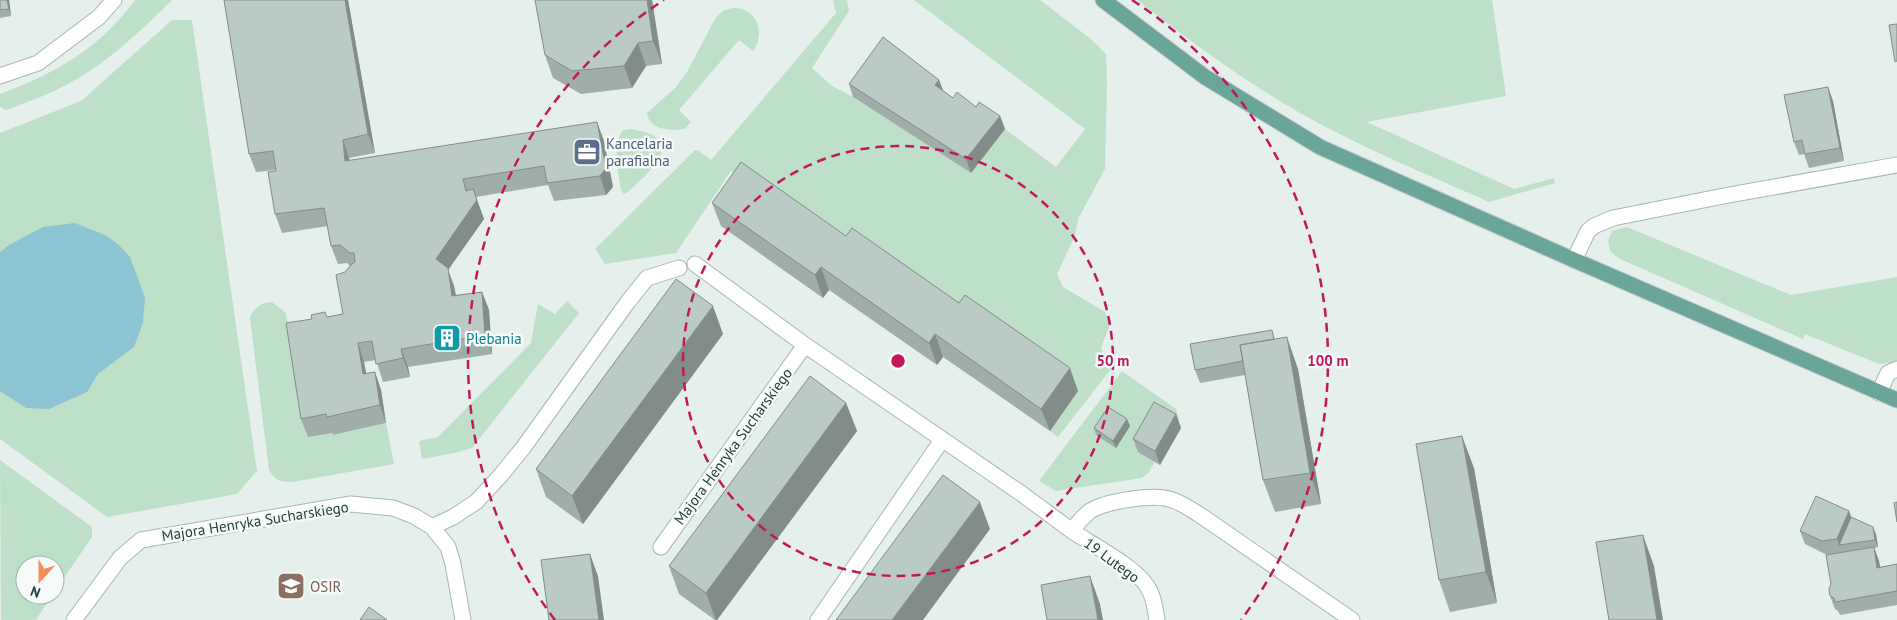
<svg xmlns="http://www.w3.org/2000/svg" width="1897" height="620" viewBox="0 0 1897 620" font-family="'PT Sans',sans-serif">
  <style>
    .green { fill: #bee0c9 }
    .water { fill: #8dc4d4 }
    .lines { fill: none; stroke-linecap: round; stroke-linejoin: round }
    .street-casing { stroke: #a7b7b3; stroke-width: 17 }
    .primary-casing { stroke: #c1cac8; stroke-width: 17 }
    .street { stroke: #fff; stroke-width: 15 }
    .primary { stroke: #69a599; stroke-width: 15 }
    .wall { fill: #a0aea9 }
    .shaded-wall { fill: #828d89 }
    .building { fill: #bacac4; stroke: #828d89 }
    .ring { fill: none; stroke: #c2185b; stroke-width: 2.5; stroke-dasharray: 9 6 }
    .labels { text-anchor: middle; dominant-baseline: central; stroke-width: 5; stroke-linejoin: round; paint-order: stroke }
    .service-label { font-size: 15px; fill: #4e5e75; stroke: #f6fbf9; text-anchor: start }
    .culture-label { font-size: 15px; fill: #0d838f; stroke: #f6fbf9; text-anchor: start }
    .street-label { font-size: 15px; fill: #23413b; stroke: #f6fbf9 }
    .education-label { font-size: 15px; fill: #785e54; stroke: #f6fbf9; text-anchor: start }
    .centre { fill: #c2185b; stroke: #f6fbf9; stroke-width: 2.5 }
    .ring-label { font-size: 15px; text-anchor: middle; font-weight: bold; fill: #c2185b; stroke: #f6fbf9; stroke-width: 5; stroke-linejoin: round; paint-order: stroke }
  </style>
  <rect width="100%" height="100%" fill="#e5efeb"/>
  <!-- green -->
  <path class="green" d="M135,0H172C139,33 102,68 60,88C43,97 24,103 6,110L0,107V94C56,73 99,49 135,0Z
    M833,0H847L849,11L812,68L832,86L853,97L971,173L1005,129L1056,167L1085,129L914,0H1040L1092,40L1106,54L1107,82L1105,169L1078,219L1075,236L1057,274L1063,287L1105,312L1110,324L1101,348L1111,369L1058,437L1050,431L1078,391L749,185L731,171L676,253L605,264L595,249L695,150L699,151L711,160L836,13Z
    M1137,0H1492L1506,96L1367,122L1514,189L1554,178L1555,183L1489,202C1426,174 1360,147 1300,113C1242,80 1189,40 1137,0Z
    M732,8C736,8 741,8 744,10C761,17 763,38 753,51L739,40L679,110L691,122L685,129C670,131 649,130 647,113L676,87L687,72L716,17L723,11Z
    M172,20H192L257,471L237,494L107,517L0,439V133L81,101Z
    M632,129C639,131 648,132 654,136C678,150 640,180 629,191L624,194L621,190C619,173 611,145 623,130Z
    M1627,227L1791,295L1897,277V362L1879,364L1805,334L1803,339L1618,258L1610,251L1608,240L1612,231Z
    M567,301L579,313L472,448L455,453L422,459L419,441L438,437L531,343L538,304L555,314Z
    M272,302L286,313L308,437L333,433L334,435L386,423L394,464L292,482C280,482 276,481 269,470L250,318C254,307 261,303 272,302Z
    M1122,371L1176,409L1179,419L1149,472L1142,478L1056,491L1039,481Z
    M0,460L92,527V537L55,591V565H25V595H52L36,620H1Z"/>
  <!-- water -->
  <path class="water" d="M75,223L105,235L118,244L130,257L145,298L143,323L134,347L98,374L87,392L49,409L26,408L0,391V252L9,245L43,227Z"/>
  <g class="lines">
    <defs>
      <path id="street" d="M0,76L38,63L99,17L114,0
        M1574,260L1588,231L1594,226L1613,218L1729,195L1897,165
        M695,264L805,345L1022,494L1072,531C1077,523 1083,517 1090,511C1106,501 1152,494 1169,499C1181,502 1190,509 1200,515L1352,620
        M1879,393L1888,373L1897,369
        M432,527L453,517L476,502L501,475L523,448L627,303L647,278L679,268
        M1072,531C1093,545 1135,567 1147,586C1154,596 1155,609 1157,620
        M661,547L805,345
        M74,620L120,558L141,540L351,504L393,508L414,516L432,527L448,547L453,564L463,620
        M818,620L942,440"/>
      <path id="primary" d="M1103,0L1205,77L1320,147L1574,260L1897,400"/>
    </defs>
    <!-- street casing -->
    <use href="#street" class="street-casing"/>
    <!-- primary casing -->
    <use href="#primary" class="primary-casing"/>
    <!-- street -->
    <use href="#street" class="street"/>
    <!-- primary -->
    <use href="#primary" class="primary"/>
  </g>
  <!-- wall -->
  <path class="wall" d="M0,0H9L11,16L0,18Z
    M224,0H348L375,153L349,158L350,161L604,141L613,187L606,195L554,201L548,185L476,197L484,219L448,270L454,286L456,295L482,292L489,310L492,354L408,367L410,377L383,382L376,360L364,362L366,373L375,372L381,390L386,423L333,435V433L308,437L301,419L327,317L343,314L345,272L350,266L347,263L338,264L331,246L328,226L282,233L275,214L276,170L256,172L249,154Z
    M652,0L662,64L646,66L632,88L581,94L553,78L545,55Z
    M939,80L943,91L953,98L1000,116L1005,129L971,173L853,97L849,84Z
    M1833,101L1844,161L1809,168L1804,154L1799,155L1794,142Z
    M712,203L846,236L1078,391L1050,431L943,357L937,365L829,290L823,298L721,226Z
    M723,334L583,524L546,497L536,469Z
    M1275,339L1298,369L1321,504L1275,512L1263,480L1245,375L1200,383L1195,370Z
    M846,403L857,431L717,620H715L679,594L669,566Z
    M1176,414L1181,428L1160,465L1138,452L1133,439Z
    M1130,426L1116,448L1096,435L1094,428Z
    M1474,468L1497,603L1450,612L1439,580Z
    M1851,517L1876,534L1878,547L1874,548L1879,561L1880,567L1897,564V605L1840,615L1838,611L1835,609L1830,596L1860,550L1827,555L1805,544L1800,531Z"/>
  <!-- shaded-wall -->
  <path class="shaded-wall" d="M7,0H9L11,16L9,9Z
    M345,0H348L375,153L368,134Z
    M647,0H652L662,64L653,41Z
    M638,43L646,66L632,88L624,66Z
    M939,80L944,93L935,85Z
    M1828,87L1833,101L1844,161L1840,148Z
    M1000,116L1005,129L971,173L966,159Z
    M597,122L604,141L613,187L606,195L600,176Z
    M343,140L349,158L352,180L345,161Z
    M463,179L469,198L473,189L484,219L448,270L454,286L459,314L436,259L466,191Z
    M821,267L829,290L823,298L815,275Z
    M482,292L489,310L492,354L485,335Z
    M713,306L723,334L583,524L572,496Z
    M935,334L943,357L937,365L929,343Z
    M1287,337L1298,369L1321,504L1310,473Z
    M358,343L364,362L370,393L363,374Z
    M401,349L408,367L410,377L403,358Z
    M1070,368L1078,391L1050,431L1041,409Z
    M375,372L381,390L386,423L380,405Z
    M846,403L857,431L717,620H716L706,593Z
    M1176,414L1181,428L1160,465L1155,451Z
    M1127,419L1130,426L1116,448L1113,441Z
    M1462,436L1474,468L1497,603L1486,572Z
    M980,502L990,529L923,620H892Z
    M1849,511L1854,524L1839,545L1837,539Z
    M1873,527L1876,534L1878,547L1875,540Z
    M1643,535L1654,566L1663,620H1657Z
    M1874,547L1879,561L1882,581L1877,568Z
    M590,554L598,576L604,620H599Z
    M1090,576L1100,604L1103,620H1098Z"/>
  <!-- building -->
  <path class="building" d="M0,0H7L9,9L0,10Z
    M224,0H345L368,134L343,140L345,161L597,122L606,168L600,176L547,183L544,166L463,179L466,191L473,189L477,200L436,259L448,268L452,296L482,292L485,335L401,349L403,358L376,364L372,341L358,343L363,374L375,372L380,405L327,417L326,414L301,419L286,323L312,319L311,315L325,312L327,317L343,314L336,275L345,272L352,264L355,262L354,253H350L340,245L331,246L324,208L275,214L268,172L276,171L273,151L249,154Z
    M535,0H647L653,41L638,43L624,66L572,71L545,55Z
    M1897,24V61L1895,62L1889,25Z
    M883,37L939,80L935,85L953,98L957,92L976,107L979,102L1000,116L966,159L849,84Z
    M1828,87L1840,148L1805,154L1802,140L1794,142L1784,95Z
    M741,162L846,236L852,228L959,303L965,295L1070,368L1041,409L935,334L929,343L821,267L815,275L712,203Z
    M676,279L713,306L572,496L536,469Z
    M1272,330L1274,339L1240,345L1243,361L1195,370L1190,344Z
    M1287,337L1310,473L1263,480L1240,345Z
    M810,376L846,403L706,593L669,566Z
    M1154,402L1176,414L1155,451L1133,439Z
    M1108,407L1127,419L1113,441L1094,428Z
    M1462,436L1486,572L1439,580L1416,444Z
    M943,475L980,502L892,620H836Z
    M1816,496L1849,511L1837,539L1822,541L1800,531Z
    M1897,502V522L1894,503Z
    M1851,517L1873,527L1875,540L1839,545Z
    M1643,535L1657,620H1609L1596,542Z
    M1874,547L1877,568L1897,564V591L1835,602L1834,598L1830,596L1829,589L1831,584L1826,555Z
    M590,554L599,620H549L541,560Z
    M1090,576L1098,620H1047L1041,585Z
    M369,607L387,620H360Z"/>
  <!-- distance rings -->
  <g class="ring">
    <circle cx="898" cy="361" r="215"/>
    <path d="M555 620A430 430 0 0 1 664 0M1132 0A430 430 0 0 1 1241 620"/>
  </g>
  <!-- icons -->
  <defs>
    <symbol id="office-square" viewBox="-11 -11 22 22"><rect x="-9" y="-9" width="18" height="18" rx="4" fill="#5c6f8a" stroke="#f6fbf9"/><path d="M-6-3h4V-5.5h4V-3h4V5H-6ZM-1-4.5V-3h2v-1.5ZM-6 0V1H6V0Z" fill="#fff"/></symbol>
    <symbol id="building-square" viewBox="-11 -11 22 22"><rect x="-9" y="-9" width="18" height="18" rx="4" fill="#0f9aa8" stroke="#f6fbf9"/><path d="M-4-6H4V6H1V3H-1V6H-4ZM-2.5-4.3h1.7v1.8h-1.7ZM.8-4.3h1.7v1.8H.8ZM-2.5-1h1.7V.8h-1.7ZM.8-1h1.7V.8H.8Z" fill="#fff"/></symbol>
    <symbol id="school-square" viewBox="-11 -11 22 22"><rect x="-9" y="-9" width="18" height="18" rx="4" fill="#8d6e63" stroke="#f6fbf9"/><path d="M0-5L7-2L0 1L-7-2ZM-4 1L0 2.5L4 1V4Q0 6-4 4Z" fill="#fff"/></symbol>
  </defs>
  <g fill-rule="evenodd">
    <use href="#office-square" x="571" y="136" width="32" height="32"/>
    <use href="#building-square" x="431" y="322" width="32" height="32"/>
    <use href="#school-square" x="275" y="570" width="32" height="32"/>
  </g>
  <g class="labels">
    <!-- service labels -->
    <g class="service-label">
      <text x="606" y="143">Kancelaria<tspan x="606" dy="17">parafialna</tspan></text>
    </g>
    <!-- culture labels -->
    <g class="culture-label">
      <text x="466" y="338">Plebania</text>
    </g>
    <!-- street labels -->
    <g class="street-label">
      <text transform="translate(733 446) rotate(-54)">Majora Henryka Sucharskiego</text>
      <text transform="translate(255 521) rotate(-9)">Majora Henryka Sucharskiego</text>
      <text transform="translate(1112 560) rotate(36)">19 Lutego</text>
    </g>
    <!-- education labels -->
    <g class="education-label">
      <text x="310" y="586">OSIR</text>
    </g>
  </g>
  <circle cx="898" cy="361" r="8" class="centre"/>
  <g class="ring-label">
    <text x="1113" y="366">50 m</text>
    <text x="1328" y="366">100 m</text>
  </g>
  <!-- north arrow -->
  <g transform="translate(40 580) rotate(201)"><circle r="24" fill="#f6fbf9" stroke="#a2b1ad"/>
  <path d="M0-4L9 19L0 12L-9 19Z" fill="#f58c5d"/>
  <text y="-8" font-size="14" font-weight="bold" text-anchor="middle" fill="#23413b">N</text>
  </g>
</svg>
